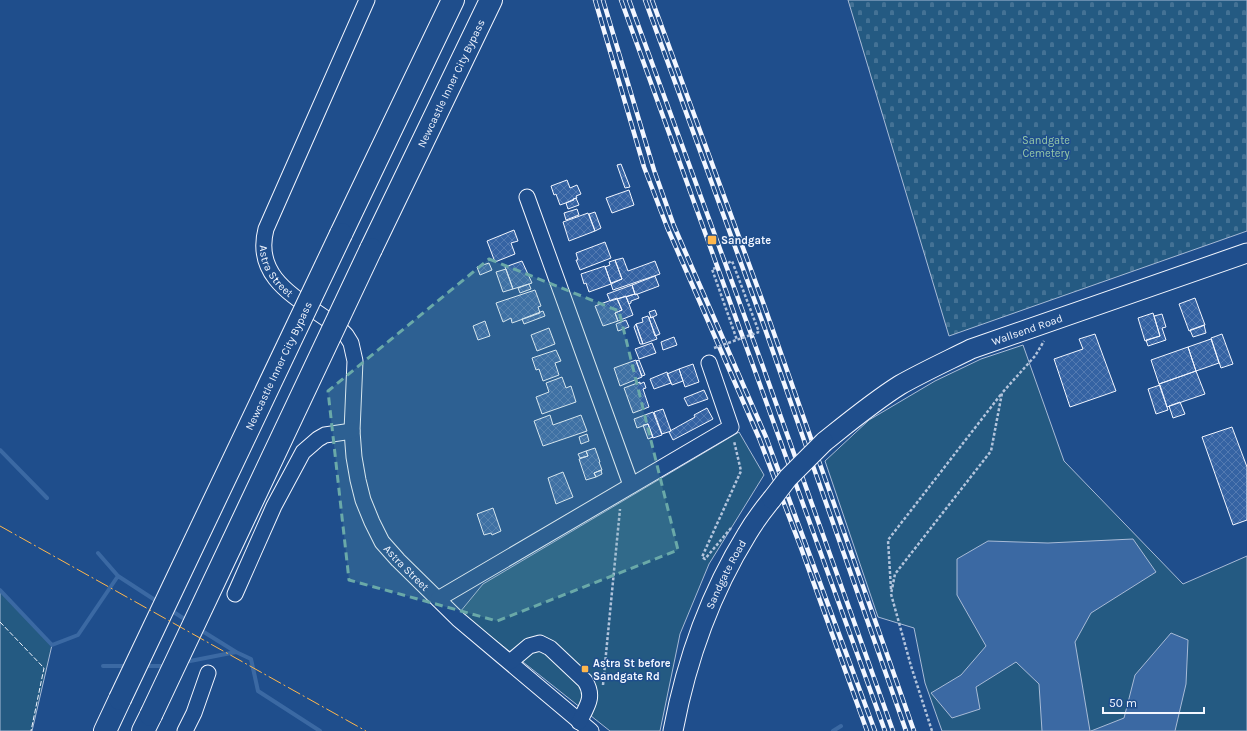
<svg xmlns="http://www.w3.org/2000/svg" width="1247" height="731" viewBox="0 0 1247 731" font-family="Karla,sans-serif">
  <style>
    .grass { fill: #245a82; stroke: #a8bbd7 }
    .cemetery { fill: url(#cemetery-stones); stroke: #a8bbd7 }
    .water { fill: #3b69a3; stroke: #a8bbd7 }
    .lines { fill: none; stroke-linecap: round; stroke-linejoin: round }
    .stream { stroke: #3b69a3; stroke-width: 4 }
    .building { fill: url(#building-cross-hatch); stroke: #f2f6ff }
    .minor-casing { stroke: #f2f6ff; stroke-width: 17 }
    .major-casing { stroke: #f2f6ff; stroke-width: 21 }
    .highway-casing { stroke: #f2f6ff; stroke-width: 24 }
    .path { stroke: #b3c4dc; stroke-width: 2.5; stroke-dasharray: 3 2; stroke-linecap: butt }
    .minor { stroke: #1f4e8c; stroke-width: 15 }
    .major { stroke: #1f4e8c; stroke-width: 19 }
    .highway { stroke: #1f4e8c; stroke-width: 22 }
    .rail-casing { stroke: #f2f6ff; stroke-width: 4.5 }
    .rail { stroke: #1f4e8c; stroke-width: 3; stroke-dasharray: 9; stroke-linecap: butt }
    .major-bridge-casing { stroke: #f2f6ff; stroke-width: 21; stroke-linecap: butt }
    .highway-bridge-casing { stroke: #f2f6ff; stroke-width: 24; stroke-linecap: butt }
    .path-bridge { stroke: #b3c4dc; stroke-width: 2.5; stroke-dasharray: 3 2; stroke-linecap: butt }
    .major-bridge { stroke: #1f4e8c; stroke-width: 19 }
    .highway-bridge { stroke: #1f4e8c; stroke-width: 22 }
    .fence { stroke: #f2f6ff; stroke-width: 1; stroke-dasharray: 5 2; stroke-linecap: butt }
    .power { stroke: #ffb74d; stroke-width: 1; stroke-dasharray: 14 3 2 3; stroke-linecap: butt }
    .marked { fill: #6aa9a8; fill-opacity: 0.2; stroke: #6aa9a8; stroke-width: 3; stroke-dasharray: 8 5; stroke-linejoin: round }
    .poi-dot { fill: #ffb74d; stroke: #1f4e8c; stroke-width: 1.5 }
    .labels { text-anchor: middle; dominant-baseline: central; stroke-width: 3; stroke-linejoin: round; paint-order: stroke }
    .street-label { font-size: 11px; fill: #f2f6ff; stroke: #1f4e8c }
    .park-label { font-size: 11px; fill: #97c8a6; stroke: #1f4e8c }
    .poi-label { font-size: 11px; font-weight: bold; fill: #f2f6ff; stroke: #1f4e8c; text-anchor: start }
  </style>
  <defs>
    <pattern id="cemetery-stones" width="16" height="16" patternUnits="userSpaceOnUse"><rect width="16" height="16" fill="#245a82"/><path d="M2 7V4a2 2 0 0 1 4 0v3zM10 15v-3a2 2 0 0 1 4 0v3z" fill="#447295"/></pattern>
    <pattern id="building-cross-hatch" width="8" height="8" patternUnits="userSpaceOnUse"><rect width="8" height="8" fill="#3563a3"/><path d="M0 0l8 8M0 8l8-8" fill="none" stroke="#537ab1"/></pattern>
  </defs>
  <rect width="100%" height="100%" fill="#1f4e8c"/>
  <!-- grass -->
  <path class="grass" d="M1023,345L1064,461L1183,584L1247,556V731H942L925,683L914,628L878,617L825,461L869,420L935,381L981,359Z
    M739,432L764,475L709,564L680,634L660,731H610L460,612L483,584Z
    M0,590L52,645L32,731H0Z"/>
  <!-- cemetery -->
  <path class="cemetery" d="M848,0H1247V231L949,336Z"/>
  <!-- water -->
  <path class="water" d="M1133,539L1156,572L1091,613L1075,642L1090,731H1042L1039,684L1016,662L976,687L980,709L952,718L931,693L961,675L986,646L957,595V559L988,541L1048,543Z
    M1171,633L1188,640L1186,684L1175,731H1091L1124,718L1135,675Z"/>
  <g class="lines">
    <!-- stream -->
    <path class="stream" d="M0,450L47,498
      M98,553L118,576
      M0,590L52,645L78,635L118,576L158,602
      M169,609L189,622
      M236,652L251,659L258,691L320,731
      M185,662L236,652L199,629
      M103,666H128
      M143,666H166
      M833,731L841,726"/>
  </g>
  <!-- building -->
  <path class="building" d="M621,164L630,187L625,188L617,165Z
    M567,180L570,188L577,185L581,194L576,196L577,198L573,199L574,200L560,205L556,194L554,195L551,186Z
    M629,190L634,205L612,213L606,198Z
    M576,198L579,205L568,209L566,203Z
    M577,209L579,215L566,220L564,213Z
    M595,212L601,228L595,231L589,214Z
    M588,213L595,231L569,241L563,222Z
    M514,230L518,241L511,243L515,254L495,262L487,241Z
    M605,242L611,258L580,270L576,260H578L576,253Z
    M623,258L628,271L655,261L660,274L613,290L611,284L622,279L615,260Z
    M615,260L622,279L611,283L605,267L610,265L609,262Z
    M522,261L532,283L513,289L505,267Z
    M489,263L492,270L480,275L477,267Z
    M605,266L611,284L589,292L586,283L584,284L581,274Z
    M506,269L513,289L503,292L496,272Z
    M655,276L659,286L635,295L632,285Z
    M529,284L531,289L520,293L518,288Z
    M632,285L635,294L610,301L607,294Z
    M535,290L541,306L538,307L540,313L512,323L511,318L503,322L496,303Z
    M635,294H637L639,298L631,301V303L629,304L626,297Z
    M626,296L633,315L618,321L615,313L622,310L617,299Z
    M617,298L622,310L615,313L618,321L603,326L595,306Z
    M1195,298L1205,325L1189,331L1179,304Z
    M655,310L657,315L651,318L649,312Z
    M543,311L545,316L524,324L522,319Z
    M1153,313L1160,336L1145,341L1138,318Z
    M1162,314L1166,327L1162,328L1166,340L1148,346L1146,340L1160,336L1154,316Z
    M648,316L657,339L643,344L636,324L643,322L642,318Z
    M653,317L660,334L655,336L649,318Z
    M626,320L629,327L618,331L616,324Z
    M485,321L490,336L478,340L473,326Z
    M636,324L643,344H640L634,327Z
    M1204,325L1206,333L1193,337L1190,330Z
    M549,328L555,344L537,351L531,335Z
    M1095,334L1116,391L1070,407L1054,359L1083,349L1079,339Z
    M1222,334L1233,364L1221,368L1211,338Z
    M674,337L677,345L663,350L661,342Z
    M1211,339L1219,363L1196,371L1188,347Z
    M652,343L656,353L639,359L635,349Z
    M1188,347L1196,371L1159,384L1151,360Z
    M556,350L561,361L555,363L559,375L543,381L539,369L536,370L532,358Z
    M636,360L642,377L620,386L614,368Z
    M639,360L645,375L642,376L636,361Z
    M693,364L699,382L685,387L679,369Z
    M679,369L683,381L672,385L667,374Z
    M1196,371L1205,394L1167,407L1159,384Z
    M667,372L671,383L654,389L650,379Z
    M562,377L566,388L571,386L576,402L542,414L536,397L549,392L546,383Z
    M640,382V384L644,382L646,388L643,389L649,407L633,413L624,388Z
    M1160,385L1168,410L1156,414L1148,389Z
    M704,390L708,399L688,406L684,398Z
    M1180,402L1185,414L1173,418L1169,406Z
    M707,408L713,419L673,440L669,432L670,431L695,417L694,415Z
    M663,409L671,431L662,434L654,412Z
    M653,412L662,435L653,438L648,424L637,428L634,419Z
    M550,415L553,425L581,415L587,431L543,446L534,421Z
    M648,424L653,437L648,439L643,425Z
    M1232,427L1247,467V520L1233,525L1202,437Z
    M587,434L589,441L581,444L579,437Z
    M595,448L600,462H599L602,470L594,473L596,477L586,480L579,459L588,456L586,451Z
    M586,451L588,456L580,458L578,454Z
    M601,470L602,474L596,477L594,473Z
    M563,472L573,497L556,504L548,478Z
    M493,508L501,531L492,535L491,533L484,535L477,514Z"/>
  <g class="lines">
    <defs>
      <g id="minor">
        <path id="s1" d="M367,0L266,229C252,283 306,301 340,329L346,335L351,343L355,361L352,431L354,457L358,480L363,500L372,522L382,542L398,560L458,619L591,731"/>
        <path d="M527,197L631,485"/>
        <path d="M235,594L274,506L303,452L318,439L325,435L352,431"/>
        <path d="M438,599L731,427L709,363"/>
        <path d="M510,662L529,646L540,643L550,648L585,681C595,697 587,706 579,722"/>
        <path d="M185,731L194,713L208,673"/>
      </g>
      <g id="major">
        <path id="s2" d="M824,442C849,422 873,402 900,385C923,372 947,361 971,349L1247,253"/>
        <path id="s3" d="M673,731C686,662 710,594 747,534C754,522 763,510 772,499"/>
      </g>
      <g id="highway">
        <path d="M341,234L453,0"/>
        <path id="s4" d="M371,249L491,0"/>
        <path d="M105,731L120,699"/>
        <path d="M143,731L151,715"/>
      </g>
    </defs>
    <!-- minor casing -->
    <use href="#minor" class="minor-casing"/>
    <!-- major casing -->
    <use href="#major" class="major-casing"/>
    <!-- highway casing -->
    <use href="#highway" class="highway-casing"/>
    <!-- path -->
    <path class="path" d="M728,263L732,261L759,332
      M716,268L712,269L737,340
      M731,528L705,559L702,557L741,471L734,441
      M891,589L888,540L1002,393
      M603,685L620,509
      M932,731L911,666L891,594L895,574L991,451L1002,393L1035,356L1044,341"/>
    <!-- minor -->
    <use href="#minor" class="minor"/>
    <!-- major -->
    <use href="#major" class="major"/>
    <!-- highway -->
    <use href="#highway" class="highway"/>
    <defs>
      <path id="rail" d="M595,0L644,167L667,227L759,438L801,548L867,731
        M603,0L654,170L674,226L766,437L875,731
        M621,0L885,731
        M629,0L762,364L893,731
        M645,0L765,329L906,731
        M652,0L764,305L914,731"/>
    </defs>
    <!-- rail casing -->
    <use href="#rail" class="rail-casing"/>
    <!-- rail -->
    <use href="#rail" class="rail"/>
    <defs>
      <path id="major-bridge" d="M772,499L788,478L824,442"/>
      <g id="highway-bridge">
        <path id="s5" d="M120,699L341,234"/>
        <path d="M151,715L371,249"/>
      </g>
    </defs>
    <!-- major-bridge casing -->
    <use href="#major-bridge" class="major-bridge-casing"/>
    <!-- highway-bridge casing -->
    <use href="#highway-bridge" class="highway-bridge-casing"/>
    <!-- path-bridge -->
    <path class="path-bridge" d="M714,348L759,332"/>
    <!-- major-bridge -->
    <use href="#major-bridge" class="major-bridge"/>
    <!-- highway-bridge -->
    <use href="#highway-bridge" class="highway-bridge"/>
    <!-- fence -->
    <path class="fence" d="M0,622L44,668L31,731"/>
    <!-- power -->
    <path class="power" d="M0,526L366,731"/>
  </g>
  <!-- marked area -->
  <path class="marked" d="M489,259L619,311L678,550L497,621L349,580L328,391Z"/>
  <!-- markers -->
  <g class="poi-dot">
    <rect x="707" y="235" width="10" height="10" rx="2"/>
    <rect x="581" y="665" width="8" height="8" rx="2"/>
  </g>
  <g class="labels">
    <!-- street labels -->
    <g class="street-label">
      <text stroke="none"><textPath href="#s4" startOffset="184">Newcastle Inner City Bypass</textPath></text>
      <text stroke="none"><textPath href="#s1" startOffset="296">Astra Street</textPath></text>
      <text stroke="none"><textPath href="#s2" startOffset="234">Wallsend Road</textPath></text>
      <text stroke="none"><textPath href="#s5" startOffset="369">Newcastle Inner City Bypass</textPath></text>
      <text stroke="none"><textPath href="#s1" startOffset="643">Astra Street</textPath></text>
      <text stroke="none"><textPath href="#s3" startOffset="166">Sandgate Road</textPath></text>
    </g>
    <!-- park labels -->
    <g class="park-label">
      <text x="1046" y="140">Sandgate<tspan x="1046" dy="13">Cemetery</tspan></text>
    </g>
    <!-- poi labels -->
    <g class="poi-label">
      <text x="721" y="240">Sandgate</text>
      <text x="593" y="663">Astra St before<tspan x="593" dy="13">Sandgate Rd</tspan></text>
    </g>
  </g>
  <!-- scale -->
  <path d="M1103 707v6h101v-6" fill="none" stroke="#f2f6ff" stroke-width="2"/>
  <text x="1109" y="707" font-size="12" fill="#f2f6ff" stroke="#1f4e8c" stroke-width="3" paint-order="stroke">50 m</text>
</svg>
